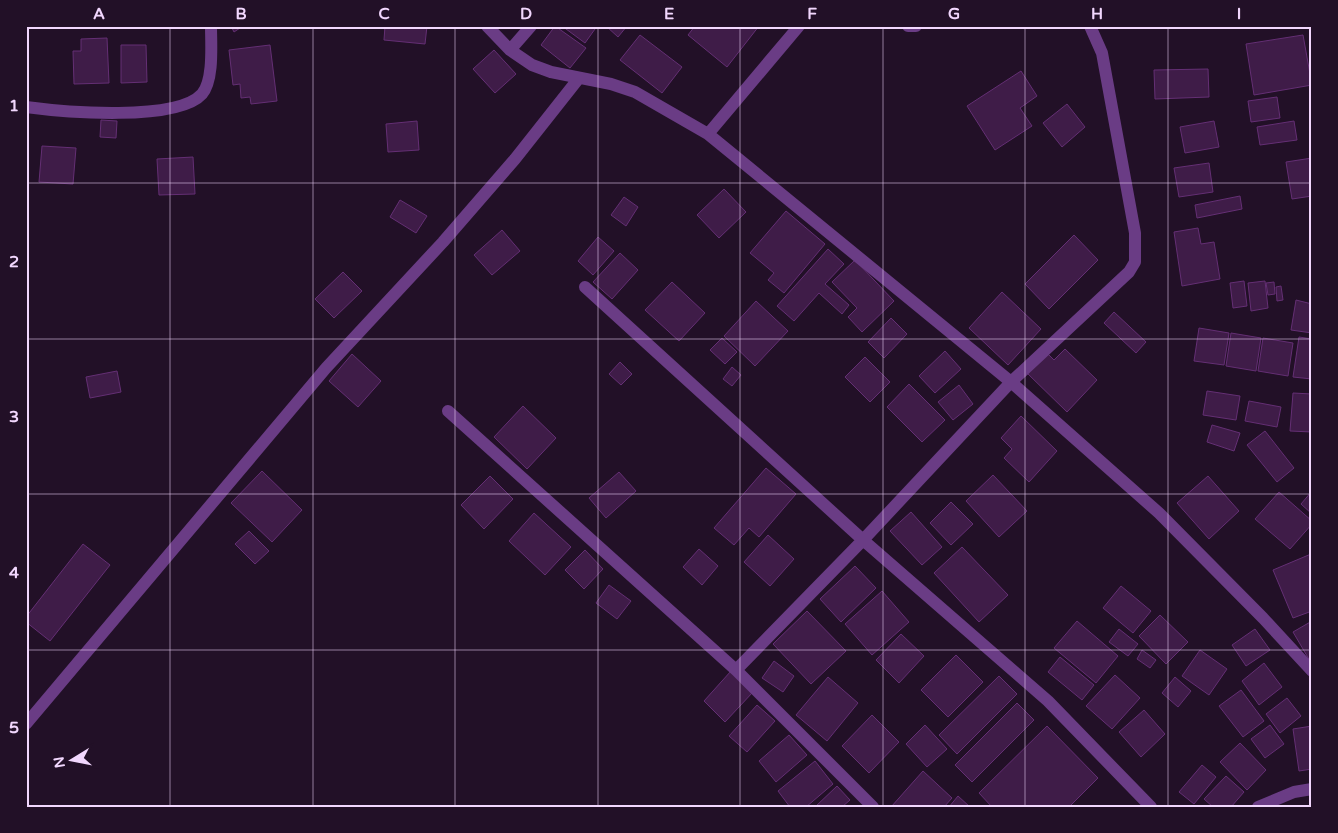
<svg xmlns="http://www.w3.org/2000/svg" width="1338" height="833" viewBox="0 0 1338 833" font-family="'Varela Round',sans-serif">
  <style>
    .building { fill: #3f1c48; stroke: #642f74 }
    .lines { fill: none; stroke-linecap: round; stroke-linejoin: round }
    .minor { stroke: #6a3c85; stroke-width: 12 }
    .grid { fill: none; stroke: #f2d7fe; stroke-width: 1; stroke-opacity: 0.55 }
    .neatline { fill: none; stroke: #f2d7fe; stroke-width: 2 }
    .grid-label { font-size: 16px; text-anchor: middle; font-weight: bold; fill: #f2d7fe }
  </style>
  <rect width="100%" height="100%" fill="#221027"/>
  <!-- building -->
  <path class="building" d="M231,26H243L234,32Z
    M385,26H427L425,44L384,40Z
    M555,26L586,48L570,68L541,45Z
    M562,26H591L595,29L585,43Z
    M606,26H627L618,37Z
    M695,26H759L727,67L688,35Z
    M640,35L682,67L662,93L620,60Z
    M1303,35L1312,85L1254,95L1246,44Z
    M107,38L109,83L74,84L73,51H81V39Z
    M121,45H146L147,82L121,83Z
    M270,45L277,101L251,104L250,97L241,98L240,84L233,85L229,50Z
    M494,50L516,74L495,93L473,69Z
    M1208,69L1209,97L1155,99L1154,70Z
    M1021,71L1037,96L1020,108L1032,126L995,150L967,106Z
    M1277,97L1280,118L1251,122L1248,101Z
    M1067,104L1085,127L1062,147L1043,123Z
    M101,120L117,121L116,138L100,137Z
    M417,121L419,150L388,152L386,124Z
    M1214,121L1219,147L1185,153L1180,127Z
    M1294,121L1297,140L1260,145L1257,127Z
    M42,146L76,148L73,184L39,182Z
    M193,157L195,194L159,195L157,159Z
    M1312,158V196L1292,199L1286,162Z
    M1209,163L1213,192L1179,197L1174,168Z
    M724,189L746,212L719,238L697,215Z
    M1240,196L1242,209L1197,218L1195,205Z
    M624,197L638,207L626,226L611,215Z
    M400,200L427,216L416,233L390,217Z
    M786,211L825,244L784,293L768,280L774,273L750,253Z
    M1198,228L1201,244L1214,242L1220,279L1182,286L1174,232Z
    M502,230L520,251L492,275L474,255Z
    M1074,235L1098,260L1049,309L1025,284Z
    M598,237L614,251L593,275L578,261Z
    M828,249L844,264L825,284L849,305L842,314L819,293L794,321L777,306Z
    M620,253L638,270L612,299L593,282Z
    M855,260L894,301L862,332L848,317L857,308L832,282Z
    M343,272L362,291L334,318L315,299Z
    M1244,281L1247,306L1233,308L1230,283Z
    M1265,281L1268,308L1251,311L1248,283Z
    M672,282L705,313L679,341L645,310Z
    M1274,282L1275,294L1268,295L1266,283Z
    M1281,286L1283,300L1277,301L1276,287Z
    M1002,292L1041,329L1008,365L969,328Z
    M1296,300L1312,304V333L1291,330Z
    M756,301L788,331L755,366L724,336Z
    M1114,312L1146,342L1136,353L1104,323Z
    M891,318L907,334L884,358L868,342Z
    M1199,328L1229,333L1224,365L1194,361Z
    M1231,333L1261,338L1256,371L1226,366Z
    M1299,337L1312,339V379L1293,377Z
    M722,338L737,352L725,364L710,350Z
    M1263,338L1293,343L1288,376L1258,371Z
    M1065,349L1097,380L1067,412L1027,373L1047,353L1054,360Z
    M945,351L961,369L935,393L919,376Z
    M352,354L381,381L358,407L329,381Z
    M865,357L890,382L870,402L845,377Z
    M620,362L632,374L621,385L609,374Z
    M732,367L741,375L732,386L723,379Z
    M117,371L121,392L90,398L86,377Z
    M909,384L945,420L922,442L887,407Z
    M959,385L973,404L953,420L938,402Z
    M1207,391L1240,396L1236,420L1203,415Z
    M1293,393L1312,394V432L1290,431Z
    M1249,401L1281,407L1277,427L1245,421Z
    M523,406L556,438L527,469L494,437Z
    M1021,416L1057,451L1029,482L1004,458L1012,449L1001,438Z
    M1212,425L1240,433L1234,451L1207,442Z
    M1265,431L1294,468L1277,482L1247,445Z
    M766,468L796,494L759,537L749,528L734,545L714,528Z
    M262,471L302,510L272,542L231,503Z
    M619,472L636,491L606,518L589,498Z
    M993,475L1027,511L999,537L966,501Z
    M490,476L513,499L484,529L461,505Z
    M1208,476L1239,511L1209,539L1177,503Z
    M1312,491V514L1301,504Z
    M1279,492L1312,521V524L1290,549L1255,519Z
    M951,502L973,524L951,545L930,523Z
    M911,512L942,547L922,565L890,531Z
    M534,513L571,547L545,575L509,541Z
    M249,531L269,551L255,564L235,544Z
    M768,535L794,559L770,586L744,562Z
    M83,544L110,565L50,641L26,622V617Z
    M962,547L1008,595L979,622L934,573Z
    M699,549L718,566L702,585L683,567Z
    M585,550L603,569L584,589L565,570Z
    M1311,554L1312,611L1293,618L1273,570Z
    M855,566L876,588L841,622L820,599Z
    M609,585L631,601L617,619L596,603Z
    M1121,586L1151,611L1133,633L1103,608Z
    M882,591L909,622L872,655L845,624Z
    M807,611L846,651L811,684L773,644Z
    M1160,615L1188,642L1166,664L1139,636Z
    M1077,621L1118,656L1096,683L1054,648Z
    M1312,621V660L1310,661L1293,632Z
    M1119,629L1138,644L1128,656L1109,642Z
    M1255,629L1270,650L1246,666L1232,645Z
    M901,634L924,656L899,683L876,660Z
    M1142,650L1156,660L1150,668L1137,659Z
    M1200,650L1227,669L1209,695L1182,676Z
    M956,655L983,682L948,717L921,690Z
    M1060,657L1094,685L1082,700L1048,672Z
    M774,661L794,676L783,692L762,678Z
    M1264,663L1282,687L1259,705L1242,681Z
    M731,671L753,692L725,722L704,701Z
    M1115,675L1140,698L1112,729L1086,706Z
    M999,676L1017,694L957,754L939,735Z
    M828,677L858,703L827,741L796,715Z
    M1175,677L1191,691L1178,707L1162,693Z
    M1241,690L1264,721L1243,737L1219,706Z
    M1287,698L1301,716L1280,733L1266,714Z
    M1017,703L1034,720L972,782L955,765Z
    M757,705L775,721L747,752L729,736Z
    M1144,710L1165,734L1141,757L1119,732Z
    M872,715L899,742L869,773L842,746Z
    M925,725L947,749L927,767L906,744Z
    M1270,725L1284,744L1265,758L1251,739Z
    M1047,726L1098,778L1069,807H992L979,793Z
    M1312,726V769L1299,771L1293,729Z
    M789,735L807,755L776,782L759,761Z
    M1240,743L1266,770L1247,790L1220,762Z
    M815,761L833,784L806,807H790L778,791Z
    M1202,765L1216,777L1194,804L1179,792Z
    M923,771L952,798L944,807H891Z
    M1226,776L1244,792L1231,807H1213L1204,799Z
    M837,786L850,800L842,807H815Z
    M958,796L970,807H949Z"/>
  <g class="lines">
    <!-- minor -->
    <path class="minor" d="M487,26L510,50L532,65L551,72L611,84L635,92L708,134L1011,382L1159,513L1263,618L1312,671
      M908,26H916
      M510,50L531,26
      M26,107C63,112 177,122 202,94C214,80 211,44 211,26
      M708,134L799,26
      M585,287L863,540L1048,701L1151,807
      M448,411L736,670L873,807
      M736,670L863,540L1011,382L1129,272L1135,262V233L1102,53L1090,26
      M26,724L326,368L443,242L515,159L579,78
      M1258,807L1294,792L1312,789"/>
  </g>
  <!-- grid -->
  <path class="grid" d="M170,26V807M313,26V807M455,26V807M598,26V807M740,26V807M883,26V807M1025,26V807M1168,26V807M26,183H1312M26,339H1312M26,494H1312M26,650H1312"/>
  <!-- border -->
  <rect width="1338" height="833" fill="none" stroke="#221027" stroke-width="55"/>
  <!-- north arrow -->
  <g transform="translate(72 760) rotate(260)" stroke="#221027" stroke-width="4" paint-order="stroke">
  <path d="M0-4L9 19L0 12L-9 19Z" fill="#f2d7fe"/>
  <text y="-8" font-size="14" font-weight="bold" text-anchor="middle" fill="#f2d7fe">N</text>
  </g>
  <rect x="28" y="28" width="1282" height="778" class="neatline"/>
  <g class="grid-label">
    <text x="99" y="19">A</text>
    <text x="241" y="19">B</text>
    <text x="384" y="19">C</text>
    <text x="526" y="19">D</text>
    <text x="669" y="19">E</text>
    <text x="812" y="19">F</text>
    <text x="954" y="19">G</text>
    <text x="1097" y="19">H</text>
    <text x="1239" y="19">I</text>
    <text x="14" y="111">1</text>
    <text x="14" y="267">2</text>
    <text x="14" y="422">3</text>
    <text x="14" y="578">4</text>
    <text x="14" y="733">5</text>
  </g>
</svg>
